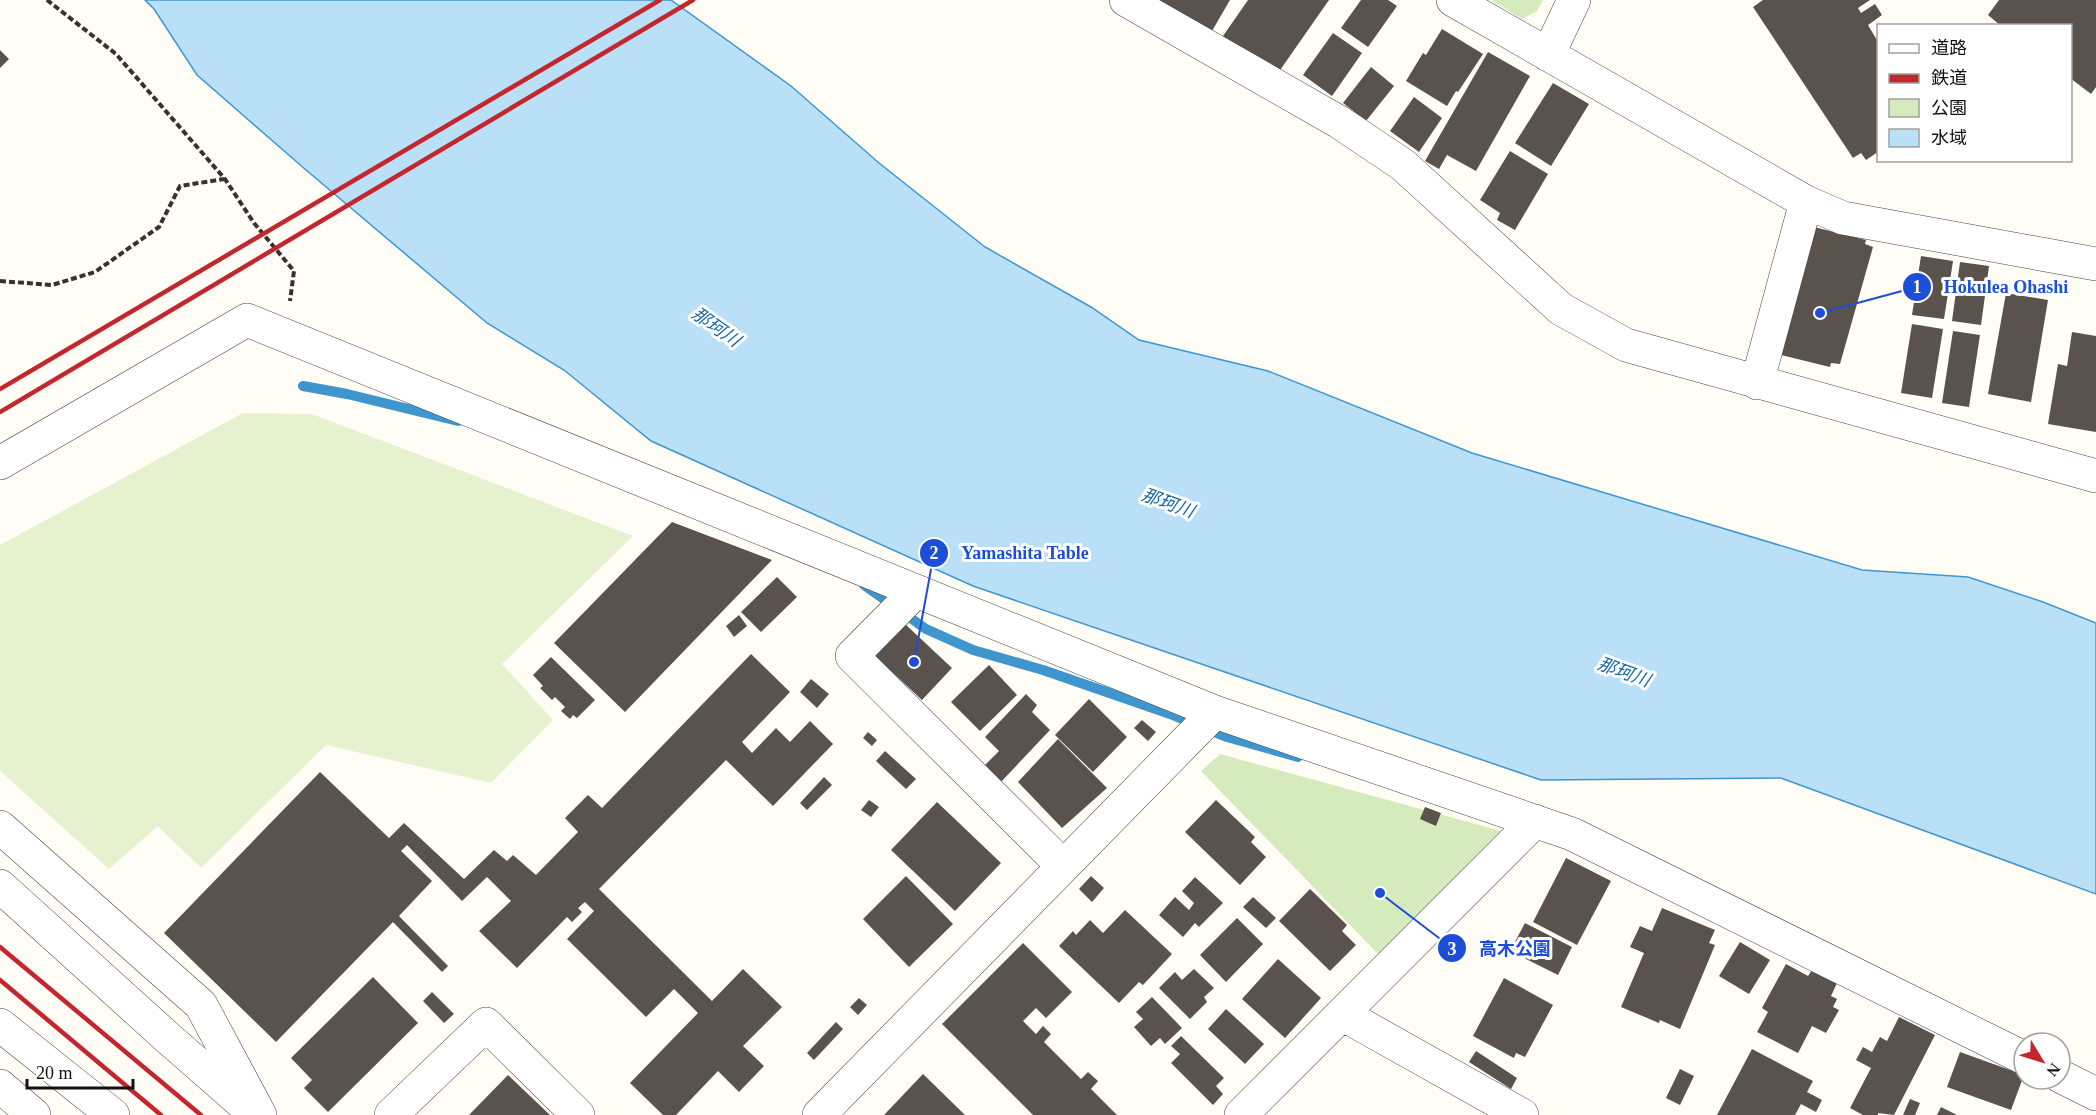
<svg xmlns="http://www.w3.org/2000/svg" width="2096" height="1115" viewBox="0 0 2096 1115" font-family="'Times New Roman','Noto Sans JP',serif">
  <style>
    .green { fill: #d5ebbd }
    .pitch { fill: #e6f2cf }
    .water { fill: #b9e0f7; stroke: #3f96cf; stroke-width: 1.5 }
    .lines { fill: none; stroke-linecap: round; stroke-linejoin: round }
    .stream { stroke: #3f96cf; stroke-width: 10 }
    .building { fill: #5a524d }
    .minor-casing { stroke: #444; stroke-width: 34 }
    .tertiary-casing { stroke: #444; stroke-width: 34 }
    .path { stroke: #333; stroke-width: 4; stroke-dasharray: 6 3; stroke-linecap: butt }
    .minor { stroke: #fff; stroke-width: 33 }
    .tertiary { stroke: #fff; stroke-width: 33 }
    .rail { stroke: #c4262e; stroke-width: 4.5 }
    .labels { text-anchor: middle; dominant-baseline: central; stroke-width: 6; stroke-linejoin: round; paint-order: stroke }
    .water-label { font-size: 18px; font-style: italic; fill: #1768a6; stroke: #fff }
    .leader { fill: none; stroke: #1d4ed8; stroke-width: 2 }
    .callout-dot { fill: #1d4ed8; stroke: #fff; stroke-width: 2 }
    .mark-label { font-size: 18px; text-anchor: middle; font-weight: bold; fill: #fff }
    .callout-label { font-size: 18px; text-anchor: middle; font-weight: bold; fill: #1d4ed8; stroke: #fff; stroke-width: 6; stroke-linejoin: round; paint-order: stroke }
  </style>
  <rect width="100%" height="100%" fill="#fffdf5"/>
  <!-- green -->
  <path class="green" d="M1491,0H1543L1537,11L1522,19Z
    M1220,754L1501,831L1380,956L1201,771Z"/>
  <!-- pitch -->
  <path class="pitch" d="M243,413L312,414L633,536L502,664L553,720L491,783L326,745L201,868L158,826L109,869L0,771V545Z"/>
  <!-- water -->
  <path class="water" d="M145,0H671L791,86L879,163L985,247L1091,307L1139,340L1268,371L1472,453L1862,570L1968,577L2043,602L2096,623V894L1781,778L1541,780L973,586L651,441L564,370L487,323L306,170L197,75L154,9Z"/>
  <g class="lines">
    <!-- stream -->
    <path class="stream" d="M303,386L347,394L458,421
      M864,585L926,629L973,650L1043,670L1173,715L1227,737L1298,757"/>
  </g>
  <!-- building -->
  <path class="building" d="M1159,0H1230L1212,31Z
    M1248,0H1329L1278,73L1223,36Z
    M1361,0H1388L1397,6L1368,47L1341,28Z
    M1763,0H1870L1858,8L1861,13L1875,4L1882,15L1868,25L1878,42V152L1866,160L1861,153L1853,158L1753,7Z
    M1999,0H2096V87L2091,94L2070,78V26H2001L1988,15Z
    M1442,29L1483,54L1458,92L1456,91L1447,106L1406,81L1423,53L1426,55Z
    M1333,33L1362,53L1332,96L1303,75Z
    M0,50L9,59L0,68Z
    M1488,52L1530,76L1476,171L1447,155L1439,169L1425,161Z
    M1371,67L1394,86L1366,121L1343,103Z
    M1553,83L1589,104L1551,166L1515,143Z
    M1414,97L1442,118L1419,152L1390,131Z
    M1510,151L1548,174L1515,230L1497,220L1500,213L1480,200Z
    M1814,227L1866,240L1865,244L1873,247L1840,364L1831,363L1830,367L1781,355Z
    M1921,256L1953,261L1944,319L1912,315Z
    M1960,262L1989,266L1981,325L1952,321Z
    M2006,293L2048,300L2031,402L1988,394Z
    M1912,324L1943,329L1932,398L1901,393Z
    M1953,331L1980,335L1969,407L1942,403Z
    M2072,332L2096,336V432L2048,424L2058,364L2067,366Z
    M672,522L772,560L625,712L554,643Z
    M777,577L797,597L761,632L741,612Z
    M739,615L747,626L734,637L726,626Z
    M905,624L952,668L922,700L875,656Z
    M751,654L790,692L742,742L752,753L776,728L790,742L810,721L833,744L773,806L726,760L599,889L712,1001L743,969L782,1007L743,1046L764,1066L739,1092L718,1071L676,1115H663L630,1083L698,1013L674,989L646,1017L567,939L594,911L585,902L578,908L582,912L572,922L567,917L517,968L479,931L511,901L487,877L462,901L407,845L401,851L432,881L399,916L448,966L442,972L393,922L276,1042L164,933L320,772L389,838L404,823L464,879L494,850L507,861L513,855L536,875L578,832L565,818L588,795L602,808Z
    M551,657L595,700L577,718L573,715L570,719L561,711L565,707L555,697L552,700L540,688L543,686L533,675Z
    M989,665L1017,695L980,731L951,702Z
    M811,679L829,694L817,708L800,692Z
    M1026,694L1037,705L1032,712L1050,730L999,784L982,768L999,751L985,737Z
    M1089,699L1127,737L1093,772L1055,735Z
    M1142,720L1156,732L1148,741L1134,728Z
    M868,732L877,740L872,746L863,738Z
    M1058,739L1107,788L1062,828L1018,782Z
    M885,751L916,779L906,789L876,761Z
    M824,777L832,785L807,810L800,803Z
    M869,800L879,807L871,817L861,810Z
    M1216,800L1255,837L1251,842L1266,857L1240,885L1185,832Z
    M937,802L1001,863L955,911L891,850Z
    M1425,807L1441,813L1436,826L1420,819Z
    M1566,858L1611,881L1577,945L1533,922Z
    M906,876L953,924L909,967L863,919Z
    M1091,876L1104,888L1092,902L1079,889Z
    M1195,877L1223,903L1199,927L1195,923L1183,937L1159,915L1175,897L1189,910L1194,903L1182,891Z
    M1310,889L1347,925L1342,931L1356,945L1330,971L1279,921Z
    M1253,897L1276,918L1266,928L1243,907Z
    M1662,908L1715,930L1709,943L1715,945L1680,1029L1660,1020L1659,1023L1621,1007L1644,953L1630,947L1640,926L1652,931Z
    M1125,910L1172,954L1143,985L1139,982L1119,1003L1059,946L1073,931L1076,935L1090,920L1103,933Z
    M1237,918L1263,944L1226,982L1200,955Z
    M1525,923L1572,947L1558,975L1510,951Z
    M1740,942L1770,960L1749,994L1719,976Z
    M1023,943L1072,992L1046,1018L1036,1008L1023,1021L1036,1034L1043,1026L1051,1034L1044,1042L1081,1079L1088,1072L1098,1081L1091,1089L1117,1115H1033L942,1024Z
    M1278,959L1321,998L1285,1038L1242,999Z
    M1786,964L1808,976L1812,970L1837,983L1831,996L1837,999L1833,1007L1839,1010L1826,1033L1812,1026L1798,1053L1757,1032L1768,1012L1762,1008Z
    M1194,969L1214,988L1204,997L1207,1002L1190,1019L1159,988L1175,972L1182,980Z
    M373,977L418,1023L328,1112L304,1088L312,1080L291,1058Z
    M1504,978L1553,1005L1525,1057L1516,1053L1514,1058L1473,1036Z
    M432,992L454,1014L444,1023L423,1001Z
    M1152,997L1182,1028L1165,1044L1160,1038L1151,1046L1134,1027L1143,1019L1136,1012Z
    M859,998L867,1005L858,1015L850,1007Z
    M1226,1009L1264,1044L1245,1064L1208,1029Z
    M1899,1017L1935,1035L1894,1115L1878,1113V1115H1863L1850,1108L1871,1068L1856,1060L1863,1047L1872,1052L1880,1037L1887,1041Z
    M836,1022L843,1029L814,1060L807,1053Z
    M1181,1036L1224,1078L1216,1086L1223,1094L1213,1105L1171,1063L1180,1054L1171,1046Z
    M1752,1049L1813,1081L1807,1092L1822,1100L1816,1112L1801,1104L1795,1115H1717Z
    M1476,1051L1517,1078L1511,1089L1469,1062Z
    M1960,1052L2024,1075L2011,1110L1947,1087Z
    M1680,1069L1694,1076L1680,1105L1666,1098Z
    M923,1074L965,1115H884Z
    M508,1075L550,1115H469Z
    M1910,1099L1920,1103L1915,1115H1903Z
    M1941,1107L1957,1115H1937Z"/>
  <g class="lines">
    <defs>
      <path id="minor" d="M1126,0L1339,122L1403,165L1561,309L1626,345L2096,476
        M1453,0L1806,202L1843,218L2096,264
        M1548,55L1574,0
        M1757,383L1806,202
        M0,463L247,320L1215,712L1572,834L2024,1058
        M916,591L852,656L1063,866
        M0,827L201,1005L260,1115
        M1342,1014L1522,1115
        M2060,1076L2096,1094
        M0,1086L34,1115
        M391,1115L486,1024L578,1115
        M819,1115L1215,712
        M1241,1115L1535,821"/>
      <path id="tertiary" d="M0,886L168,1038L256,1115
        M0,1025L113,1115"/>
    </defs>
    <!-- minor casing -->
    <use href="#minor" class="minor-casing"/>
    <!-- tertiary casing -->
    <use href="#tertiary" class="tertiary-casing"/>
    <!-- path -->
    <path class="path" d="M47,0L116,54L225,179L254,223L294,271L290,301
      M0,281L52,285L95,272L159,227L180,186L224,179"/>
    <!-- minor -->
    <use href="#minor" class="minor"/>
    <!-- tertiary -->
    <use href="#tertiary" class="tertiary"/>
    <!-- rail -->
    <path class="rail" d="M0,389L660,0
      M0,412L693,0
      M0,947L201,1115
      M0,980L161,1115"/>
  </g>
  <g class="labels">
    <!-- water labels -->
    <g class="water-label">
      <text transform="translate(716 327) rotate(35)">那珂川</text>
      <text transform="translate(1168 503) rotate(20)">那珂川</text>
      <text transform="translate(1624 672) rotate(20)">那珂川</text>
    </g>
  </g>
  <!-- callouts -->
  <path class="leader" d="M1820 313L1917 287M914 662L934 553M1380 893L1452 948"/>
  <g class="callout-dot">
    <circle cx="1820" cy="313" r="6"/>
    <circle cx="914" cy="662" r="6"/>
    <circle cx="1380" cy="893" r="6"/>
    <circle cx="1917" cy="287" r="15"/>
    <circle cx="934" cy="553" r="15"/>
    <circle cx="1452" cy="948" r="15"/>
  </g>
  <g class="mark-label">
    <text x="1917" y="293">1</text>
    <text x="934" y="559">2</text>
    <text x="1452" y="955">3</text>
  </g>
  <g class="callout-label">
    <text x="2006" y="293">Hokulea Ohashi</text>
    <text x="1025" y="559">Yamashita Table</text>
    <text x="1515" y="955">高木公園</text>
  </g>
  <!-- legend -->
  <rect x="1877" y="24" width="195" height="138" fill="#ffffff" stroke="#a0a0a0" stroke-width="1.5"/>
  <rect x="1889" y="44" width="30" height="9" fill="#ffffff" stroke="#a0a0a0" stroke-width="1.5"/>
  <text x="1931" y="54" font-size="18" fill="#111111">道路</text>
  <rect x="1889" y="74" width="30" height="9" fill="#c4262e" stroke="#a0a0a0" stroke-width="1.5"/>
  <text x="1931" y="84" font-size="18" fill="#111111">鉄道</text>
  <rect x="1889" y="99" width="30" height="18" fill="#d5ebbd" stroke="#a0a0a0" stroke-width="1.5"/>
  <text x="1931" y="114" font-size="18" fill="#111111">公園</text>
  <rect x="1889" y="129" width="30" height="18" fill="#b9e0f7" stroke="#a0a0a0" stroke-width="1.5"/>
  <text x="1931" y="144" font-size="18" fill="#111111">水域</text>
  <!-- north arrow -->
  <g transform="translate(2042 1061) rotate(128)"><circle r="28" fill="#ffffff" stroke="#a0a0a0" stroke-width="1.5"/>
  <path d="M0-4.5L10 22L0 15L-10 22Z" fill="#c4262e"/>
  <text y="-9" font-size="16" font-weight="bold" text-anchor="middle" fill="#111111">N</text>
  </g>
  <!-- scale -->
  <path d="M27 1079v9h106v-9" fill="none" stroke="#111111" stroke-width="3"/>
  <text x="36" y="1079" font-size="18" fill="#111111" stroke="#ffffff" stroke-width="4.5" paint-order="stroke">20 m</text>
</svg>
